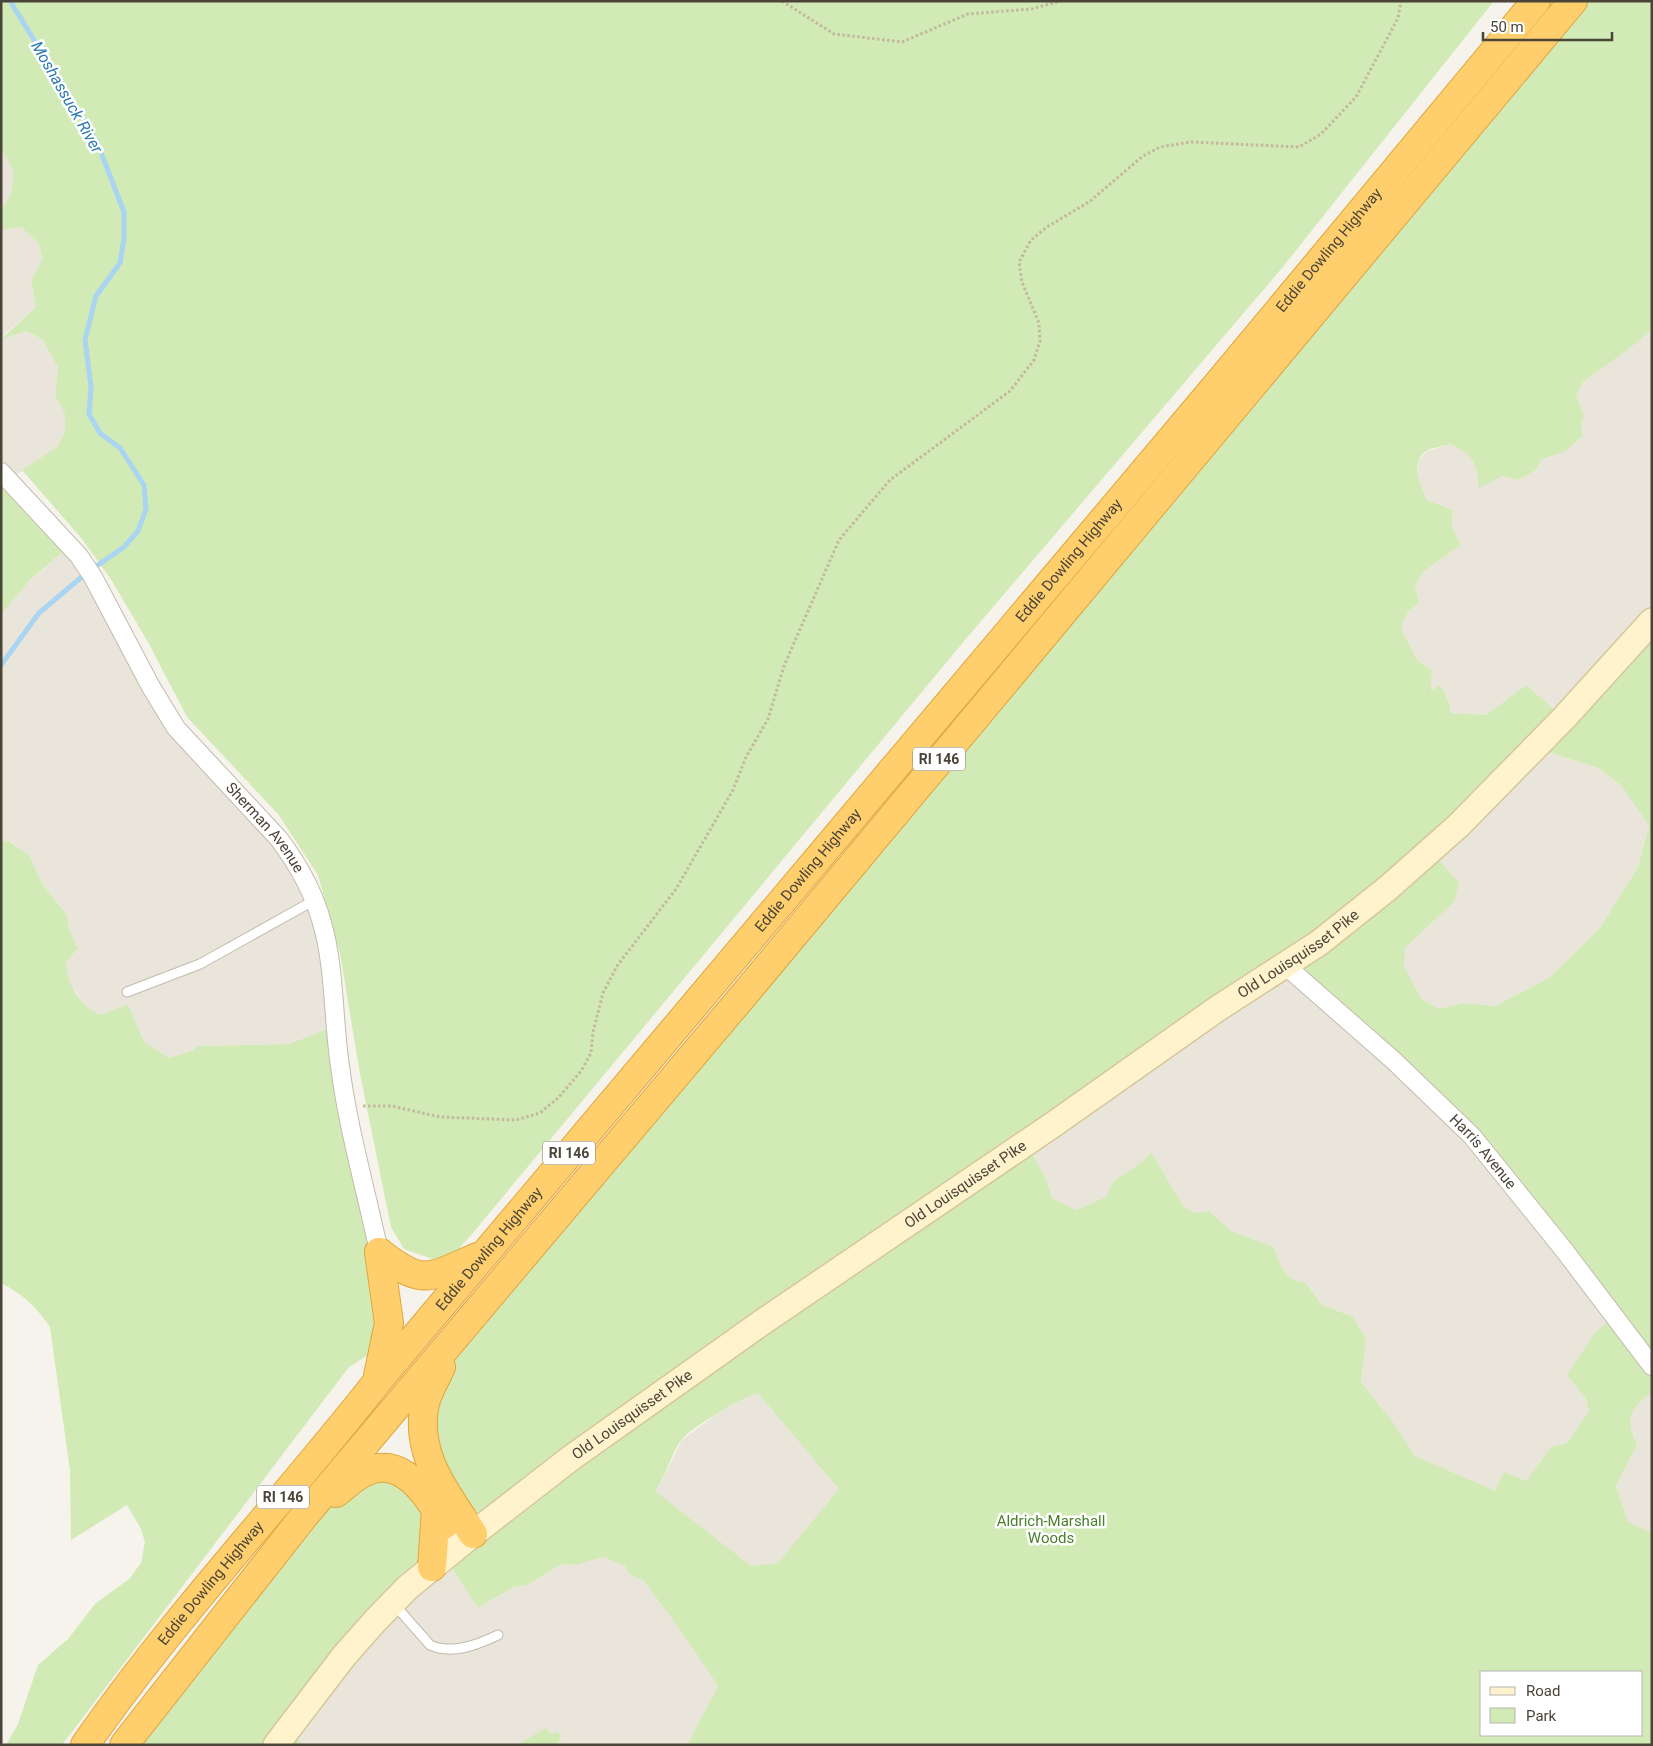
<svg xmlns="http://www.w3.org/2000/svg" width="1653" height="1746" viewBox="0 0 1653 1746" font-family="Roboto,sans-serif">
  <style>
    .residential { fill: #eae5da }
    .green { fill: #d2eab5; fill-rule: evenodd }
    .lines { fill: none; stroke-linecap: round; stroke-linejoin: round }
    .stream { stroke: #a9d4f2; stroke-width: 5 }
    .lane-casing { stroke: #c2bbae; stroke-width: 11 }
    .street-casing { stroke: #c2bbae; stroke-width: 20 }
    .secondary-casing { stroke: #d6c79b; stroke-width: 28 }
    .highway-casing { stroke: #e0a43c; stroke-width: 30 }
    .path { stroke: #c4b79f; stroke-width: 3; stroke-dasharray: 2.5 2.5; stroke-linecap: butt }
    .lane { stroke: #fff; stroke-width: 9 }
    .street { stroke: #fff; stroke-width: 18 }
    .secondary { stroke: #fff3cd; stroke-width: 25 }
    .highway { stroke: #ffcf6e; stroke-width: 28 }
    .labels { text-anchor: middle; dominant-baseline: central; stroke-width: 5; stroke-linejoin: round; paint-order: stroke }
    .shield { fill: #fff; stroke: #817c74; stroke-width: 1 }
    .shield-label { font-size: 14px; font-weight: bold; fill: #4b4439 }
    .street-label { font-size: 15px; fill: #4b4439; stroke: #fff }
    .park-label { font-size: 15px; fill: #4a7f2a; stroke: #fff }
    .water-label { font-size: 16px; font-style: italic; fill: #2e7ab2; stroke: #fff }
  </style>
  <rect width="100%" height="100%" fill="#f6f3ec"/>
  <!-- residential -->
  <path class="residential" d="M1,149L12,164L15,181L6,206L1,209Z
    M21,227L39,244L42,260L31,281L36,307L1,337V230Z
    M1652,329V622L1563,717L1526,685L1486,715L1451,713L1448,700L1440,686L1431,691L1432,670L1418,661L1403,633L1402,624L1409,611L1419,603L1415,586L1423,572L1461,545L1452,527L1453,510L1427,500L1418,481V462L1427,451L1451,444L1469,454L1478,471L1518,480L1536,470L1542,459L1564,452L1581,425L1584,416L1576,395L1583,382L1634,345Z
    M27,331L43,340L58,368L55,396L65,414V432L57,447L16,475L1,460V339Z
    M73,543L177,723L273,826L319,927L337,1025L289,1044L196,1046L194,1050L169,1058L144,1042L128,1004L101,1015L88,1010L67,979L66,962L78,948L69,929L67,915L43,885L29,855L10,841L1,842V614L22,588Z
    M1551,753L1598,768L1621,785L1649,826L1638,867L1600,928L1549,978L1495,1006L1464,1003L1439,1010L1422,1000L1403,967L1405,948L1454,902L1432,852L1522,771Z
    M1284,968L1405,1067L1615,1315L1568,1374L1586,1399L1589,1411L1567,1443L1551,1447L1532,1476L1492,1513L1443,1499L1393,1422L1361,1382L1366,1339L1353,1317L1321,1304L1306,1283H1297L1282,1272L1272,1247L1231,1231L1209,1211L1196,1213L1184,1207L1151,1152L1143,1161L1113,1182L1106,1197L1076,1210L1052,1198L1046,1179L1026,1143Z
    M788,1388L867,1475L848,1555L676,1575L636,1513L662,1481L682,1440L721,1411L756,1393Z
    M1652,1392V1536L1628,1522L1616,1486L1637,1445L1631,1431L1629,1418L1636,1404Z
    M603,1557L625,1566L629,1574L644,1581L683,1634L718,1686L687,1745H557L562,1736L551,1734L546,1729L517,1745H305L287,1732L446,1559L478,1608L514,1587L527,1585L563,1564L576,1565Z"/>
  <!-- green -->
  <path class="green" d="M1,1H1494L1282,268L965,640L472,1234L453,1255L432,1259L404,1249L391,1227L360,1074L340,953L318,875L278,814L187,717L149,644L112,581L82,539L22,470L57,447L65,432V414L55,396L58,368L43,340L27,331L1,339L36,307L31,281L42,259L39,244L21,227L1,230V209C6,205 7,201 10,195C17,176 13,166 1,149Z
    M1585,1H1652V329L1634,345L1583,382L1576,395L1584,416L1581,425L1583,436L1564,452L1542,459L1536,470L1518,480L1502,476L1479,488C1477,462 1473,456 1451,444C1444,446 1435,447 1428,450C1409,461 1420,485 1427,500L1453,510L1452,527L1461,545L1423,572L1415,586L1419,603L1409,611L1402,624L1403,633L1418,661L1432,670L1431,691L1440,685L1448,700L1451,713L1486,715L1526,685L1563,717L1652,622V1392C1629,1409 1625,1419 1637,1445L1616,1486L1628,1522L1652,1533V1745H687L718,1686L683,1634L644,1581L629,1574L625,1566L603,1557L576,1565L562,1564L527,1585L514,1587L478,1608L446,1559L287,1732L305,1745H126L348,1485L402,1473L450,1552L492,1515L479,1513L459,1499L434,1434L441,1379L469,1332ZM1551,753L1598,768L1621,785L1649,826L1638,867L1600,928L1549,978L1495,1006L1464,1003L1439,1009L1422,1000L1404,967L1405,948L1454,902L1459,883L1432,852L1521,771ZM1292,973L1483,1141L1615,1315L1594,1334L1567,1375L1586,1399L1589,1411L1567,1443L1551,1447L1526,1481L1504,1472L1495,1491L1415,1456L1393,1422L1361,1382L1366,1339L1353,1317L1321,1304L1306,1283C1285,1282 1280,1264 1273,1247L1231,1231L1209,1211L1196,1213L1184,1207L1151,1152L1143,1161L1113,1182L1106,1197L1076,1210L1052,1198L1046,1179L1026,1143ZM758,1393L839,1489L778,1563L751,1566L655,1491C667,1475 671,1453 682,1439C694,1426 741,1398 758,1393ZM1482,1672H1642V1735H1482Z
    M1,479L64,551L30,580L1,614Z
    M9,841L29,855L43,885L67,915L69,929L78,948L66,962C67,984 80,1007 101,1015L128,1004L144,1042L169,1058L194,1050L196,1046L289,1044L337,1025L379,1216L384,1230L390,1341L349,1367L62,1745H6L18,1724L38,1665L68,1639L95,1604L129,1579L141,1563L145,1542L141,1529L127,1505L71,1540L70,1471L50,1327C37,1308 22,1293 1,1283V842Z
    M546,1728L551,1734L557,1732L562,1736L557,1745H517Z"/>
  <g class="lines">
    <!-- stream -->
    <path class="stream" d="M10,1L97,142L124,212V239L120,263L96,296L85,340L91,387L89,414L100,433L120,448L144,485L146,509L138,531L124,547L98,565
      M1,665L39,613L84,575"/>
    <defs>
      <path id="lane" d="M127,992L200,964L313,901
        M393,1603L430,1645C452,1655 477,1645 498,1635"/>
      <g id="street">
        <path id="s1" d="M1,472L79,556L93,577L151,687L176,728L279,839C297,863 314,893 322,923C335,967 333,1020 340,1066C348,1129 366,1190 379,1252"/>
        <path id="s2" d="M1286,966L1393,1060L1472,1136L1564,1250L1652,1366"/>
      </g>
      <g id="secondary">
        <path id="s3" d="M276,1745L344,1656L375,1621L407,1588L473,1534L571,1458L764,1321L1054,1124L1217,1009L1319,943L1388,888L1459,825L1564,718L1652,621"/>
      </g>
      <g id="highway">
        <path d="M379,1252C423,1287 429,1278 477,1257"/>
        <path d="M441,1367C436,1378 428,1391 425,1403C414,1455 446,1492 473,1534"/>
        <path d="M378,1376L389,1323L379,1252"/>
        <path d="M336,1493C344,1487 352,1479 361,1474C401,1451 428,1496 445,1524"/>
        <path d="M432,1567L436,1510"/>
        <path id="s4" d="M85,1745C174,1617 281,1504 377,1382L1221,380L1536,1"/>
        <path d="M124,1745L304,1516L748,990L1573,1"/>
      </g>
    </defs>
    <!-- lane casing -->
    <use href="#lane" class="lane-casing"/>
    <!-- street casing -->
    <use href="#street" class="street-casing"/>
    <!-- secondary casing -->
    <use href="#secondary" class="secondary-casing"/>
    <!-- highway casing -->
    <use href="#highway" class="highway-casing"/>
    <!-- path -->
    <path class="path" d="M782,1L834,34L902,42L968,14L1031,9L1061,1
      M363,1106H392L440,1117L516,1120L540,1113L559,1097L581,1071L591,1053L593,1032L603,993L617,966L676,889L733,790L746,757L768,719L784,666L839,540L890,480L1010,391L1034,360L1040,341L1039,323L1022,282L1019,262L1031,240L1047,227L1089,202L1143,156L1160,147L1191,142L1299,147L1321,134L1356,97L1398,18L1401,1"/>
    <!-- lane -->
    <use href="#lane" class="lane"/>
    <!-- street -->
    <use href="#street" class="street"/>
    <!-- secondary -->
    <use href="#secondary" class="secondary"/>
    <!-- highway -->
    <use href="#highway" class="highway"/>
  </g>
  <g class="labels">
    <!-- shield labels -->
    <g class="shield">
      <rect x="913" y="747.5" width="52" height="23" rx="4"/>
      <rect x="543" y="1141.5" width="52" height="23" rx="4"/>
      <rect x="257" y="1485.5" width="52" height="23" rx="4"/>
    </g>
    <g class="shield-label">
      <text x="939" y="759">RI 146</text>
      <text x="569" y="1153">RI 146</text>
      <text x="283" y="1497">RI 146</text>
    </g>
    <!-- street labels -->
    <g class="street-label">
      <text stroke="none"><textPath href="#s4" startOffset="1945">Eddie Dowling Highway</textPath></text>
      <text stroke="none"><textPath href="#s4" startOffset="1540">Eddie Dowling Highway</textPath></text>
      <text stroke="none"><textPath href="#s1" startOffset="446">Sherman Avenue</textPath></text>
      <text stroke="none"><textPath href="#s4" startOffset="1135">Eddie Dowling Highway</textPath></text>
      <text stroke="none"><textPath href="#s3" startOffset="1299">Old Louisquisset Pike</textPath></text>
      <text stroke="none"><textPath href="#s2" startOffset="271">Harris Avenue</textPath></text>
      <text stroke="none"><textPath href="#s3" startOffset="894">Old Louisquisset Pike</textPath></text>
      <text stroke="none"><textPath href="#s4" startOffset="640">Eddie Dowling Highway</textPath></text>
      <text stroke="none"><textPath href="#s3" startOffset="489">Old Louisquisset Pike</textPath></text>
      <text stroke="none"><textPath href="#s4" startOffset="205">Eddie Dowling Highway</textPath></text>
    </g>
    <!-- park labels -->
    <g class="park-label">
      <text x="1051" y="1521">Aldrich-Marshall<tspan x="1051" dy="17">Woods</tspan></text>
    </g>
    <!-- water labels -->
    <g class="water-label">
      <text transform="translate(67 97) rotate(60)">Moshassuck River</text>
    </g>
  </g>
  <!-- border -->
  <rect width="1653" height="1746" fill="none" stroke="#4b4439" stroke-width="5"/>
  <!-- legend -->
  <rect x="1480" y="1671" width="162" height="65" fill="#ffffff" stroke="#b7b4b0"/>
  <rect x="1490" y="1687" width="25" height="8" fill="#fff3cd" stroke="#b7b4b0"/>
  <text x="1526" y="1696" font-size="15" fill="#4b4439">Road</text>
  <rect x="1490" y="1708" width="25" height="15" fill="#d2eab5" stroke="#b7b4b0"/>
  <text x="1526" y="1721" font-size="15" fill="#4b4439">Park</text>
  <!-- scale -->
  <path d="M1483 32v8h129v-8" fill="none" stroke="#4b4439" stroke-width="2.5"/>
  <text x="1490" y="32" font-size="15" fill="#4b4439" stroke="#ffffff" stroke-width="4" paint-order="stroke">50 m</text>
</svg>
